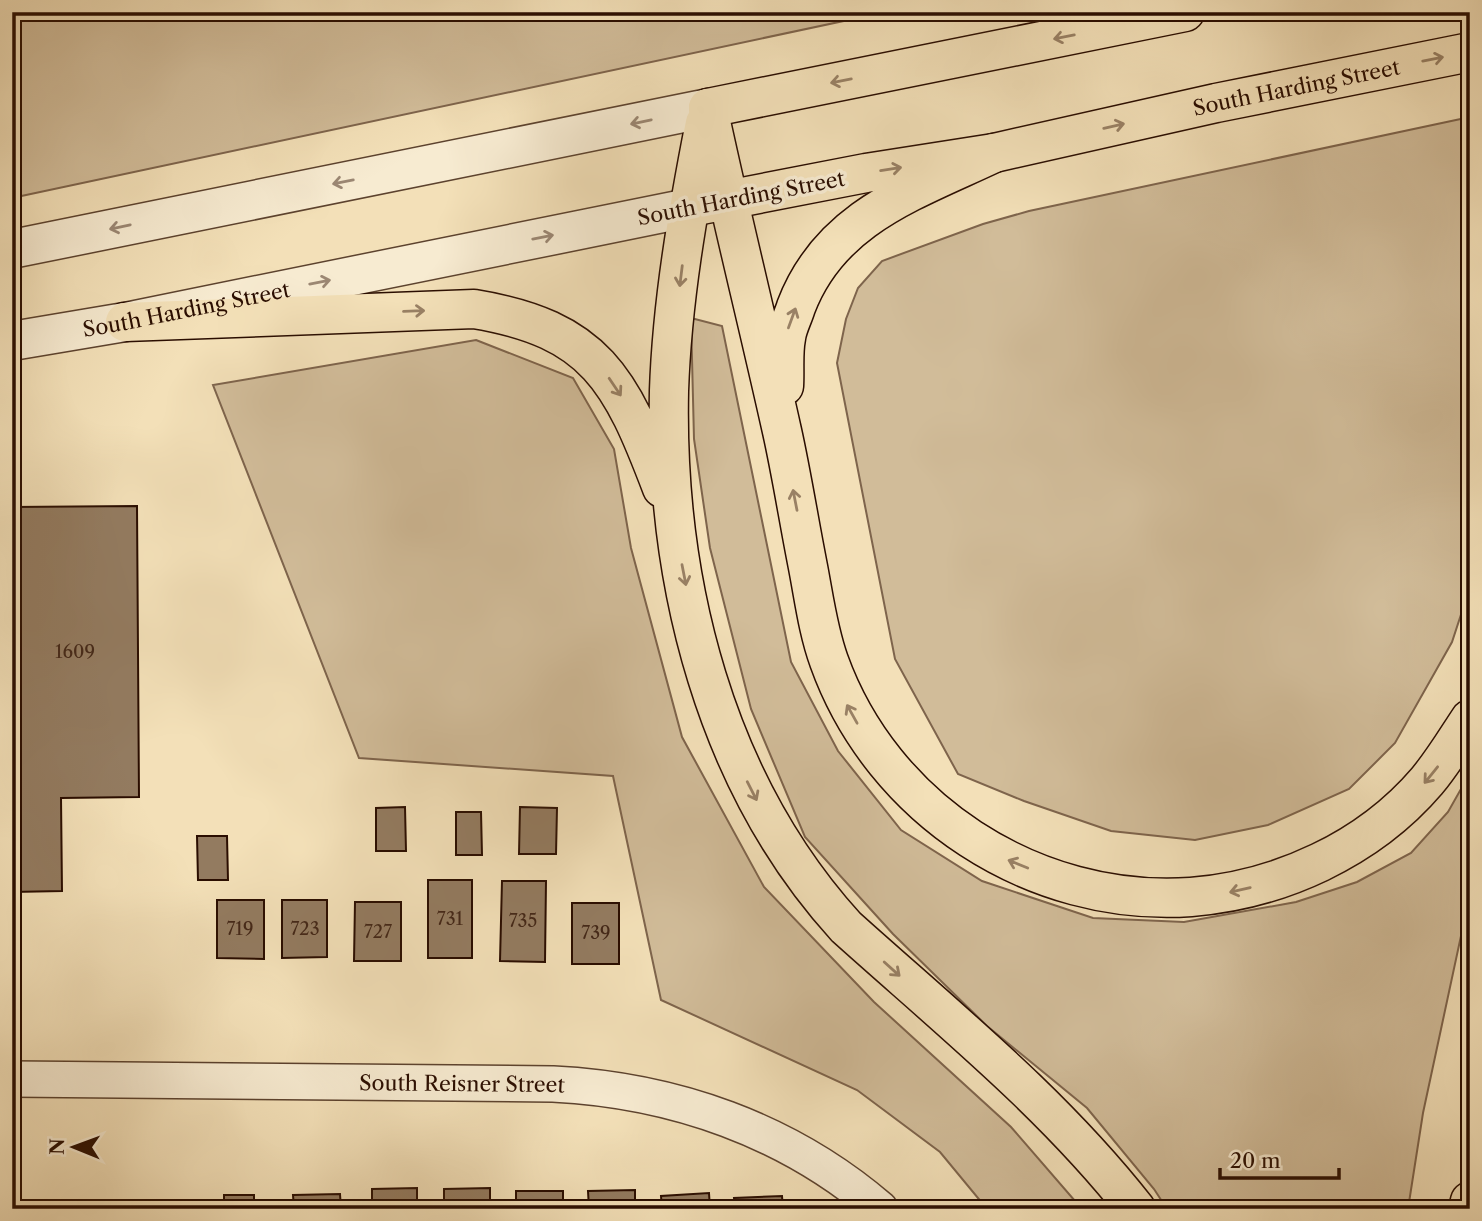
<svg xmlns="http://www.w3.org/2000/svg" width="1482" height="1221" viewBox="0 0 1482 1221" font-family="'Libre Caslon Text',serif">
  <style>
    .green { fill: #d1bc99; stroke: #7e644c; stroke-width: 2 }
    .building { fill: #937b60; stroke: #2a0d00; stroke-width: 2 }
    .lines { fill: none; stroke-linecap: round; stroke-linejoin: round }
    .minor-casing { stroke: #5c422e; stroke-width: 38 }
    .tertiary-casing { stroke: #5c422e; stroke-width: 41 }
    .primary-casing { stroke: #2a0d00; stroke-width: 41 }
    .motorway-casing { stroke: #2a0d00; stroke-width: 41 }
    .minor { stroke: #f7ebd1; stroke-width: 35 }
    .tertiary { stroke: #f7ebd1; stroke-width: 38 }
    .primary { stroke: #f3e0b8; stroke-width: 38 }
    .motorway { stroke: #f3e0b8; stroke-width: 38 }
    .oneway { stroke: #998165 }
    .oneway2 { stroke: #9b8773 }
    .labels { text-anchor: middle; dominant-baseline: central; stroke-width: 7; stroke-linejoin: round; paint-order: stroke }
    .number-label { font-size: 18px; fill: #442818 }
    .street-label { font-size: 21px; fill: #2a0d00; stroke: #f7ebd1 }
  </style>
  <rect width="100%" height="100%" fill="#f3e0b8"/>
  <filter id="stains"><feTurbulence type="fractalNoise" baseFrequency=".00286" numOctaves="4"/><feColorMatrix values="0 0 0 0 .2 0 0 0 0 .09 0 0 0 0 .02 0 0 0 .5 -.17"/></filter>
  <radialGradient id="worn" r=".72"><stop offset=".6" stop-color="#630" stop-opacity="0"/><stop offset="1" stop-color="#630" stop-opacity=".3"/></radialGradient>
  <!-- green -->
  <path class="green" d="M32,12H886L12,198V19Z
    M1470,117V587L1452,642L1395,743L1349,789L1268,825L1195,840L1111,831L1024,801L958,774L895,659L837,363L846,319L858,288L882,261L983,224L1029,211Z
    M691,318L722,326L791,662L838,751L901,830L982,881L1093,918L1184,922L1296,902L1357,882L1411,853L1448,812L1470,773V894L1423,1113L1408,1209H1167L1154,1189L1087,1108L987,1026L893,934L805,837L751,709L710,548L694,439Z
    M476,340L573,378L614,449L631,548L682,737L764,887L874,1002L1011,1127L1082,1209H987L940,1152L857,1090L661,1000L613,776L359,758L213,385Z"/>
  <!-- building -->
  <path class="building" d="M137,506L139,797L61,798L62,891L12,892V507Z
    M405,807L406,851H376V808Z
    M520,807L557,808L556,854H519Z
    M456,812H481L482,855H456Z
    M197,836H227L228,880H198Z
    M428,880H472V958H428Z
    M502,881H546L545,962L500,961Z
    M217,900H264V959L217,958Z
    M282,900H327V957L282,958Z
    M355,902H401V961H354Z
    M572,903H619V964H572Z
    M417,1188V1209H372V1189Z
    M490,1188V1209H444V1189Z
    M635,1190V1209H589L588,1191Z
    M516,1191H563V1209H516Z
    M709,1193L710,1209H662L661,1196Z
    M340,1194L341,1209H294L293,1195Z
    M224,1195H254V1200H267V1209H224Z
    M782,1196L783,1209H735L734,1198Z"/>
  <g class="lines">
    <defs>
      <g id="minor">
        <path id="s1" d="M12,1079L553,1084C674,1090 788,1130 880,1209"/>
      </g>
      <g id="tertiary">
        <path d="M12,249L708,108"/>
        <path id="s2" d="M12,341L125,322L688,208"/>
      </g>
      <g id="primary">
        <path d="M708,108L1185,12"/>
        <path id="s3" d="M696,206L866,173L994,153L1216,103L1470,52"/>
      </g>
      <path id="motorway" d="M708,108C731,216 758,323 782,431C792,476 799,522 808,567C814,598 818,631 829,661C882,809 1033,908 1191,897C1279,890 1368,850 1427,781C1443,762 1456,740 1470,719
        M705,123C688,210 672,301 669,391C665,583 715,783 846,927C946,1017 1053,1103 1136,1209
        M125,322L474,309C596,329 621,380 662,488
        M784,386C785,371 783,353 786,338C787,328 793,317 796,307C830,217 914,191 994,153
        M1468,1209L1470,1201"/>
    </defs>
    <!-- minor casing -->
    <use href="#minor" class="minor-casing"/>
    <!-- tertiary casing -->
    <use href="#tertiary" class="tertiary-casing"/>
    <!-- primary casing -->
    <use href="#primary" class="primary-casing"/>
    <!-- motorway casing -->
    <use href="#motorway" class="motorway-casing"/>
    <!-- minor -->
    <use href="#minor" class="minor"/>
    <!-- tertiary -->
    <use href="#tertiary" class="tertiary"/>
    <!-- primary -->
    <use href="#primary" class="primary"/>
    <!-- motorway -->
    <use href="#motorway" class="motorway"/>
  </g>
  <!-- one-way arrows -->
  <defs><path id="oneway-shaft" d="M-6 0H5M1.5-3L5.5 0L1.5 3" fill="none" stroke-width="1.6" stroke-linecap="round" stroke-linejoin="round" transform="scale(1.75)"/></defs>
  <g class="oneway">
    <use href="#oneway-shaft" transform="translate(1064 37) rotate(169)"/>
    <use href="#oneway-shaft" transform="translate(1433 59) rotate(-11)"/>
    <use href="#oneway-shaft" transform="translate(841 81) rotate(169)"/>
    <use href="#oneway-shaft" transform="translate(1114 126) rotate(-13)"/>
    <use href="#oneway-shaft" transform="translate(891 169) rotate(-9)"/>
    <use href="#oneway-shaft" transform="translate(681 276) rotate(97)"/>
    <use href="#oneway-shaft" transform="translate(414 311) rotate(-2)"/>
    <use href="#oneway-shaft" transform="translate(792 318) rotate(-70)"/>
    <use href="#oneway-shaft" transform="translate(615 387) rotate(56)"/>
    <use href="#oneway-shaft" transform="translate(795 500) rotate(-101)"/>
    <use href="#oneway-shaft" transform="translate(684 575) rotate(79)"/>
    <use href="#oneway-shaft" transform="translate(852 714) rotate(-119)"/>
    <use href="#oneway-shaft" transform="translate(1431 775) rotate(129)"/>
    <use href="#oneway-shaft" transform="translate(752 791) rotate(63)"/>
    <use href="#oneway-shaft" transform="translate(1018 864) rotate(-158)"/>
    <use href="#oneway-shaft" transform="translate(1240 890) rotate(167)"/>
    <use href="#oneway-shaft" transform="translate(892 969) rotate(42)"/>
  </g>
  <g class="oneway2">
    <use href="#oneway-shaft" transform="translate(641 122) rotate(168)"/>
    <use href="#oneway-shaft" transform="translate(343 182) rotate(169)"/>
    <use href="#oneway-shaft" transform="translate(120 227) rotate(168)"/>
    <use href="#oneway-shaft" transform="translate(543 237) rotate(-11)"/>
    <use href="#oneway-shaft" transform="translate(320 282) rotate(-11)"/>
  </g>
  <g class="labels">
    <!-- number labels -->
    <g class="number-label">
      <text x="75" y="652">1609</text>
      <text x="450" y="919">731</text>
      <text x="523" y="921">735</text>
      <text x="240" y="929">719</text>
      <text x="305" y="929">723</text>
      <text x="378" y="932">727</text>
      <text x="596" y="933">739</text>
    </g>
    <!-- street labels -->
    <g class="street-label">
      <text stroke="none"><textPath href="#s3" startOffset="612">South Harding Street</textPath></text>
      <text transform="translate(741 198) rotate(-11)">South Harding Street</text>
      <text stroke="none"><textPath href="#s2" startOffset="177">South Harding Street</textPath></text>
      <text stroke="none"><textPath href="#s1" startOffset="450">South Reisner Street</textPath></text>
    </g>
  </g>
  <!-- margin -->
  <rect width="1482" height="1221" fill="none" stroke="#f3e0b8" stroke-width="42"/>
  <rect x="14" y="14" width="1454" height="1193" fill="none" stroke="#2a0d00" stroke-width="3.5"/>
  <rect x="21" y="21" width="1440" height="1179" fill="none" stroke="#2a0d00" stroke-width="2"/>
  <!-- north arrow -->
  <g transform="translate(74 1147) rotate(271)" stroke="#f7ebd1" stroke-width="5" paint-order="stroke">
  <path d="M0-5L12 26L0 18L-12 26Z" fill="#2a0d00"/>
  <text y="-10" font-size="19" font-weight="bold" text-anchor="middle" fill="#2a0d00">N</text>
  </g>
  <!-- scale -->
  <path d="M1220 1168v10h119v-10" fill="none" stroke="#2a0d00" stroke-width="3.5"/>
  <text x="1230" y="1168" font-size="21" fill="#2a0d00" stroke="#f7ebd1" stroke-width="5" paint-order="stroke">20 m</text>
  <rect width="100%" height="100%" filter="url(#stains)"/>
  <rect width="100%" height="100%" fill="url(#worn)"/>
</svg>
